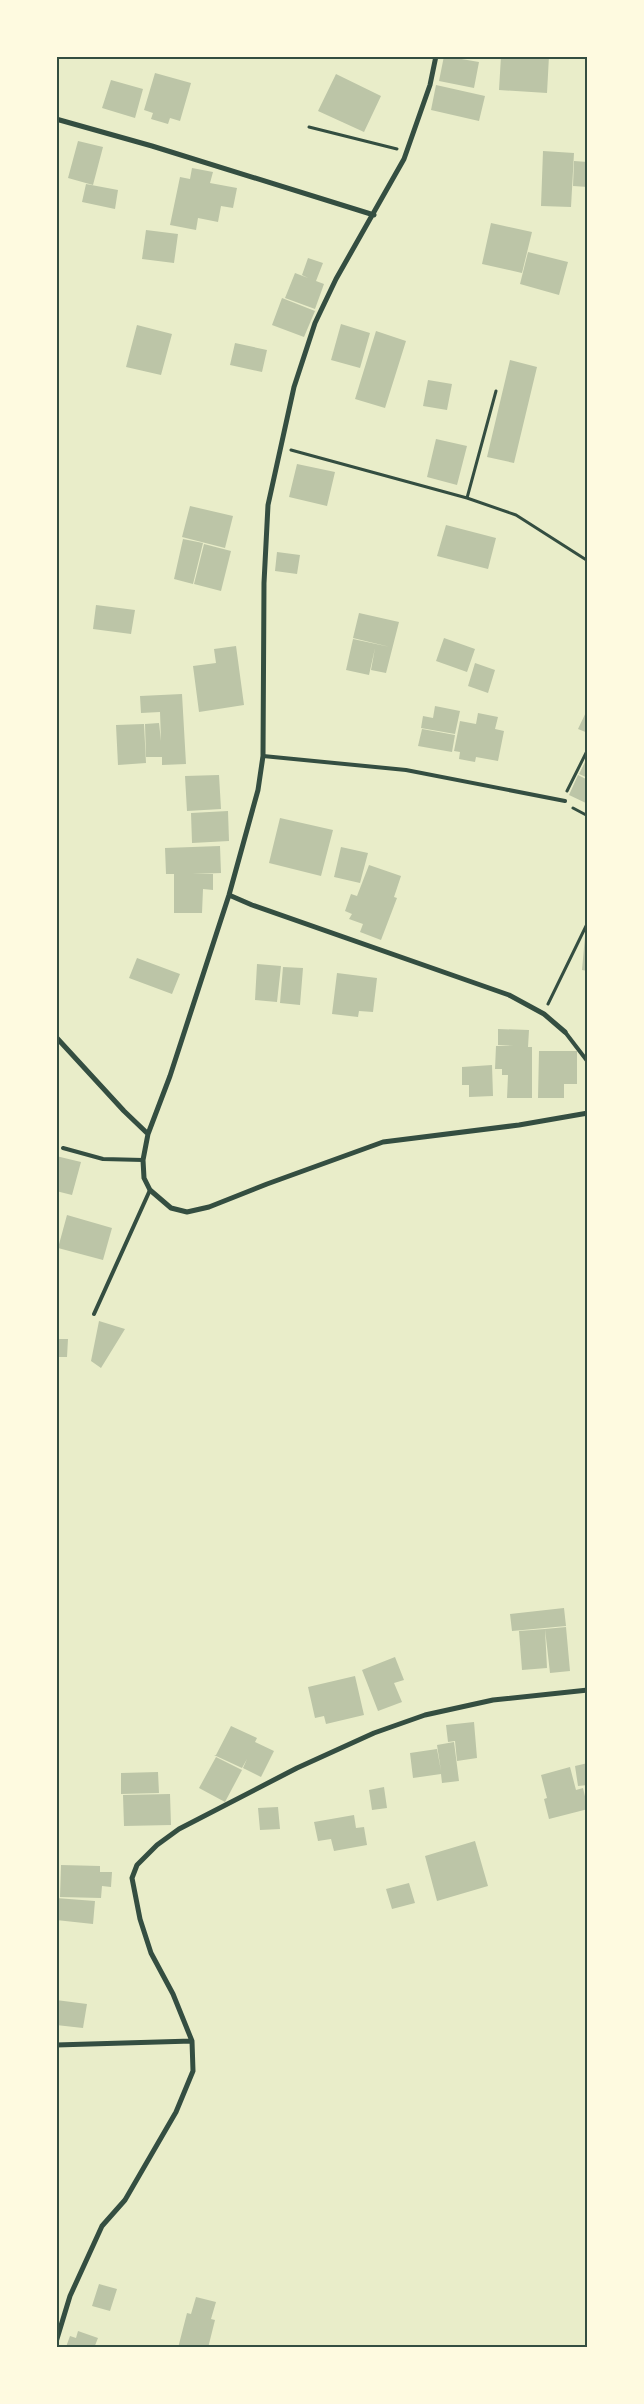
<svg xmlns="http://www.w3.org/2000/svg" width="644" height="2404" viewBox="0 0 644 2404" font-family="Manrope,sans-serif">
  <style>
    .building { fill: #bcc5a7 }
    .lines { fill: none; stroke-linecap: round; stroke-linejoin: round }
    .path { stroke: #344e41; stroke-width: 3 }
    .service { stroke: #344e41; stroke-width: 4 }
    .minor { stroke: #344e41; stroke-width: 5 }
    .neatline { fill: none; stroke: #344e41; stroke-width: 2 }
  </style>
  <rect width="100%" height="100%" fill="#e9edc9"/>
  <!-- building -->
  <path class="building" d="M444,56L479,62L474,88L439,81Z
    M501,56H549L547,93L499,90Z
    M155,73L191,83L180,121L170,118L168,124L151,119L153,113L144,110Z
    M336,74L381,96L364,132L318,111Z
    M111,80L143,89L135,118L102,108Z
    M436,85L485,96L479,121L431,110Z
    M78,141L103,147L93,185L68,178Z
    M543,151L574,153L571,207L541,206Z
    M574,161L588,162V187L573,186Z
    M192,168L213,172L210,183L237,188L233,208L221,206L218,222L198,218L196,230L170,225L180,177L190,179Z
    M86,184L118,190L115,209L82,202Z
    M491,223L532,232L522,273L482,264Z
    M146,230L178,234L174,263L142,259Z
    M528,252L568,262L559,295L520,284Z
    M308,258L323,263L316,281L324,284L315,309L285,298L295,273L308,278L302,275Z
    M282,298L315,311L304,337L272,325Z
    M341,324L370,333L360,368L331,360Z
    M137,325L172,334L161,375L126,367Z
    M376,331L406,341L385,408L355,399Z
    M235,343L267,350L262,372L230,365Z
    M510,360L537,367L514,463L487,457Z
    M428,380L452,384L447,410L423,406Z
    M436,439L467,446L457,485L427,477Z
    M297,464L335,472L327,506L289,497Z
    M190,506L233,516L225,548L182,537Z
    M446,525L496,538L488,569L437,556Z
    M183,539L203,543L193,584L174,579Z
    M204,544L231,551L221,591L194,584Z
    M277,552L300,555L297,574L275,571Z
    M96,605L135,610L131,634L93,629Z
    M359,613L399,622L386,673L371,670L375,648L369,675L346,670L353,639L390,647L353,638Z
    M444,638L475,649L467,672L436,661Z
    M236,646L244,705L199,712L193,666L216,663L214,649Z
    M475,663L495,670L488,693L468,686Z
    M182,694L186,764L162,765V757H146L145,724L159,723L161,741L160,712L141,713L140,696Z
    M435,706L460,711L455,734L421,728L423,716L433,718Z
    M588,708V733L578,729Z
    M478,713L498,717L495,729L504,731L498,761L476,757L475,762L459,759L460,752L454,751L460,721L476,724Z
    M144,724L146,763L118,765L116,725Z
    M422,729L455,735L452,752L418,746Z
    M588,756V778L579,774Z
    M219,775L221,809L187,811L185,776Z
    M578,775L588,780V804L569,795Z
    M228,811L229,841L192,843L191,813Z
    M280,818L333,830L321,876L269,863Z
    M220,846L221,873L192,874H213V890L203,889L202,913H174V874H166L165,848Z
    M341,847L368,853L360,883L334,877Z
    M369,865L401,876L394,897L397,898L381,940L360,932L363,924L349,919L352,914L345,911L351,894L357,896Z
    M586,925L588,926V971L582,970Z
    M137,958L180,974L172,994L129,978Z
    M257,964L281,966L277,1002L255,1000Z
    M283,967L303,968L300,1005L280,1003Z
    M337,973L377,978L373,1012L359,1011L358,1017L332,1014Z
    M498,1029L529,1030L528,1047H532V1098H507L508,1075H502V1069H495L496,1046H514L498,1045Z
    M539,1051H577V1084H564V1098H538Z
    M492,1065L493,1096L469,1097V1085H462V1067Z
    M56,1156L81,1162L72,1195L56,1191Z
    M67,1215L112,1228L103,1260L58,1248Z
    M99,1321L125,1329L101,1368L91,1361Z
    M56,1339H68L67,1357H56Z
    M564,1608L566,1626L512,1631L510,1614Z
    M566,1627L570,1671L550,1673L545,1629Z
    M545,1629L547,1668L522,1670L519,1631Z
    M395,1657L404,1680L394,1683L402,1702L378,1711L362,1670Z
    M355,1676L364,1715L326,1724L324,1716L315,1718L308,1687Z
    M474,1722L477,1758L457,1761L455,1741L448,1742L446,1725Z
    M231,1726L257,1738L255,1742L274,1751L261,1777L243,1768L247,1759L242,1768L214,1755H216Z
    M454,1742L459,1781L442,1783L441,1774L413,1778L410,1753L437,1749L441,1771L437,1745Z
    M216,1757L242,1770L225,1802L199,1788Z
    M588,1763V1785L578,1786L575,1766Z
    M570,1767L576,1790L583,1788L588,1809L549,1819L544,1799L547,1798L541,1775Z
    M158,1772L159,1793L121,1794V1773Z
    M384,1787L387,1808L372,1810L369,1790Z
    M170,1794L171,1825L124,1826L123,1795Z
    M278,1807L280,1829L260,1830L258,1808Z
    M354,1815L356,1828L364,1827L367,1845L334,1851L331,1839L318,1841L314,1822Z
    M475,1841L488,1886L437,1901L425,1856Z
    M61,1865L100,1866V1872H112L111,1887L102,1886L101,1898L60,1897Z
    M409,1883L415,1903L392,1909L386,1889Z
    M56,1898L95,1901L93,1924L56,1920Z
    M56,2000L87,2004L83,2028L56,2025Z
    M99,2284L117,2289L110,2311L92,2306Z
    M196,2297L216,2302L211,2319L215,2320L208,2348H178L187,2313L191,2314Z
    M78,2331L98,2338L94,2348L66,2347L70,2336L76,2338Z"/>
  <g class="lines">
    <!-- path -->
    <path class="path" d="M309,127L397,149
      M291,450L467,498L516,515L588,561
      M467,498L496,391
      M567,791L588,749
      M573,808L588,816
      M548,1004L588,922"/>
    <!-- service -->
    <path class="service" d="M263,756L406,770L565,801
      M565,1032L588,1062
      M63,1148L103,1159L143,1160
      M94,1314L150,1190"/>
    <!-- minor -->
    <path class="minor" d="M436,56L430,85L404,159L336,279L315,323L294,387L268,505L264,583L263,756L258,790L229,895L170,1076L148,1134L143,1160L144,1178L150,1190L171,1208L187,1212L209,1207L267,1184L383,1142L519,1125L588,1113
      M56,119L152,146L374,215
      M229,895L252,905L509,995L544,1014L565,1032
      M56,1037L124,1111L148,1134
      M56,2045L192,2041
      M56,2342L70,2296L102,2226L125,2200L176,2112L193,2071L192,2041L173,1994L151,1953L140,1919L132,1878L137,1865L157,1845L179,1829L297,1768L374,1733L425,1715L493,1700L588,1690"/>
  </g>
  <!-- border -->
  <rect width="644" height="2404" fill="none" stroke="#fefae0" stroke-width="115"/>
  <rect x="58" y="58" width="528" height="2288" class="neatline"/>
</svg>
